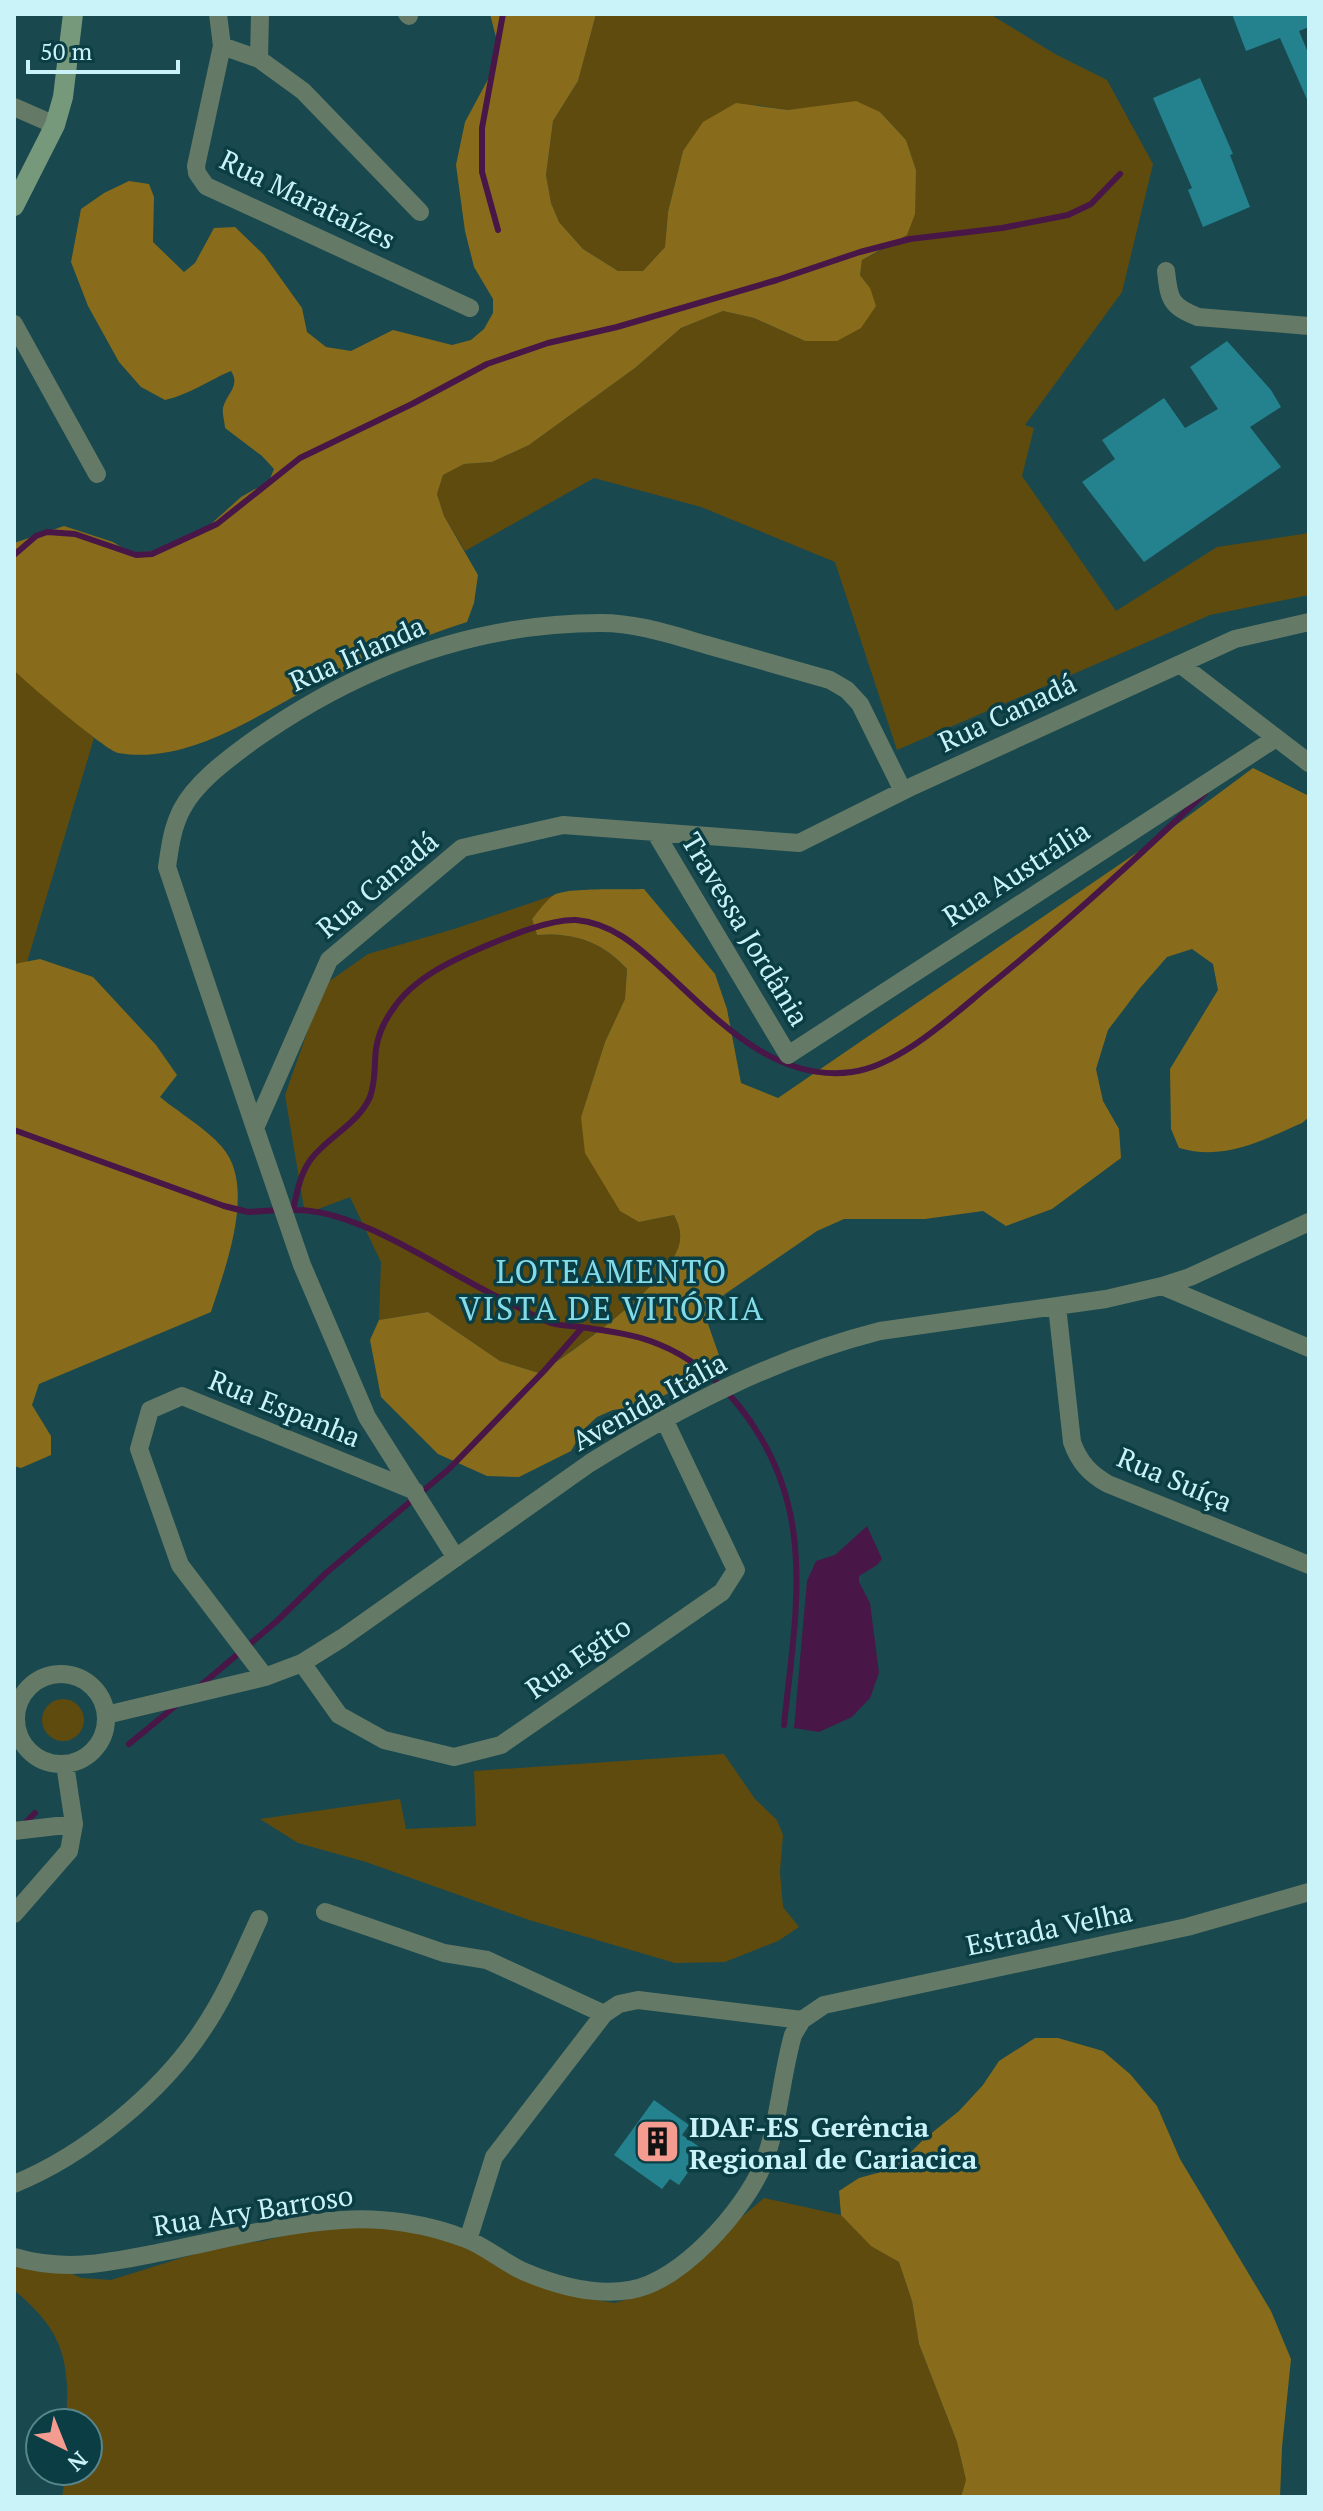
<svg xmlns="http://www.w3.org/2000/svg" width="1323" height="2511" viewBox="0 0 1323 2511" font-family="'PT Serif',serif">
  <style>
    .green { fill: #604b0f }
    .forest { fill: #886c1b }
    .water { fill: #481747 }
    .lines { fill: none; stroke-linecap: round; stroke-linejoin: round }
    .stream { stroke: #481747; stroke-width: 6 }
    .building { fill: #24828e }
    .street { stroke: #647a66; stroke-width: 18 }
    .secondary { stroke: #77997b; stroke-width: 20 }
    .labels { text-anchor: middle; dominant-baseline: central; stroke-width: 7; stroke-linejoin: round; paint-order: stroke }
    .street-label { font-size: 28px; fill: #caf2f9; stroke: #0b3d44 }
    .poi-label { font-size: 28px; font-weight: bold; fill: #caf2f9; stroke: #0b3d44; text-anchor: start }
    .quarter-label { font-size: 32px; letter-spacing: 2px; fill: #84dbe8; stroke: #0b3d44 }
  </style>
  <rect width="100%" height="100%" fill="#19484e"/>
  <!-- green -->
  <path class="green" d="M596,14H990L1055,54L1107,80L1153,164L1122,292L1025,425L1034,428L1022,476L1116,611L1217,547L1309,533V595L1210,615L897,750L835,562L701,507L594,478L465,551L444,516L437,494L443,475L464,464L492,462L529,445L635,368L681,328L723,311L754,318L805,341L870,288L860,275L862,260L883,249L916,170L906,140L880,112L819,107L788,110L756,105L683,151L668,212L665,247L643,271H618L583,249L559,222L551,203L546,175L553,121L578,81Z
    M14,670L94,738L27,962L14,964Z
    M554,895L532,919L537,935C574,932 602,942 627,969L625,999L605,1042L581,1117L639,1222L674,1215C679,1225 682,1233 679,1245C670,1284 574,1350 539,1373L500,1361L428,1312L379,1320L381,1262L350,1197L305,1214L285,1095L324,985L368,954L454,929Z
    M42 1720a21 21 0 1 1 42 0a21 21 0 1 1-42 0Z
    M724,1754L755,1799L777,1820L783,1835L780,1872L783,1907L799,1927L778,1941L725,1962L675,1963L529,1920L366,1862L298,1843L260,1819L400,1799L406,1829L476,1826L474,1771Z
    M764,2198L841,2215L871,2245L899,2262L912,2301L919,2344L957,2442L966,2480L961,2497H62L66,2471H88V2423H69C65,2406 68,2401 67,2386C65,2341 48,2319 14,2290V2265L54,2267L82,2278L111,2280L223,2245L263,2241L323,2226L370,2223L452,2241L583,2298L615,2303L656,2290Z"/>
  <!-- forest -->
  <path class="forest" d="M490,14H596L578,81L553,121L546,175L551,203L559,222L583,249L618,271H643L665,247L668,212L683,151L703,122L736,103L788,110L856,101L880,112L906,140L916,170L915,214L907,235L862,260L860,275L870,288L876,306L861,328L837,341H805L754,318L723,311L681,328L635,368L529,445L492,462L464,464L443,475L437,494L444,516L478,575L474,603L467,622C414,639 365,660 316,685C256,715 189,765 118,753C107,751 25,682 14,670V543L64,526L113,542L131,553L166,550L201,533L241,497L255,489L267,486L274,469L262,456L225,428C225,423 222,414 223,408C226,394 241,386 231,371C207,381 191,394 165,400L141,387L119,362L88,306L71,262L81,209L104,193L129,181L149,184L154,197L153,242L184,272L195,263L214,228L235,227L264,255L302,308L307,332L326,347L351,351L393,330L452,345L471,340L484,329L493,313V299L474,267L465,231L456,165L465,122L493,70L497,41Z
    M1253,768L1309,796V1117L1302,1123C1261,1141 1224,1161 1179,1148L1171,1129L1170,1069L1218,990L1213,964L1192,949L1167,957L1140,988L1108,1030L1096,1069L1103,1101L1119,1129L1121,1158L1052,1209L1006,1226L983,1211L925,1219H844L817,1231L725,1294L710,1308L707,1321L721,1361L696,1380L642,1406L613,1410L597,1417L584,1429L571,1451L519,1477L487,1476L438,1454L381,1397L370,1340L379,1320L428,1312L500,1361L539,1373C574,1351 669,1284 679,1245C682,1233 679,1225 674,1215L639,1222L620,1211L585,1153L581,1117L605,1042L625,999L627,969C603,942 573,932 537,935L532,919C538,912 546,900 554,895C568,887 623,890 644,889L715,974L727,1009L741,1083L778,1098L1164,834Z
    M40,959L93,977L156,1045L177,1075L160,1097C178,1112 207,1129 222,1147C257,1187 225,1268 211,1312L39,1384L32,1405L51,1436V1455L21,1468L14,1466V964Z
    M1035,2038H1058L1103,2051L1130,2074L1157,2106L1180,2159L1271,2311L1291,2359L1282,2447L1280,2497H961L966,2480L957,2442L919,2344L912,2301L899,2262L871,2246L841,2215L839,2191L859,2178L888,2170L904,2159L923,2140L959,2111L983,2085L999,2061Z"/>
  <!-- water -->
  <path class="water" d="M867,1526L882,1559L877,1565L859,1576V1582L870,1603L879,1673L870,1698L852,1717L819,1732L794,1728L807,1581L816,1561L835,1555Z"/>
  <g class="lines">
    <!-- stream -->
    <path class="stream" d="M498,230L482,172V128L503,14
      M14,555L36,536L47,532L75,534L136,555L152,554L217,524L300,458L412,404L487,364L548,343L617,327L777,280L860,252L910,239L1002,228L1068,215L1091,204L1120,174
      M14,1130L224,1206L248,1212L280,1210
      M292,1210C357,1207 444,1272 502,1299C518,1307 534,1317 551,1323C560,1326 572,1326 581,1327C606,1331 635,1334 658,1344C691,1357 717,1379 739,1406C819,1506 796,1609 784,1725
      M293,1210C297,1192 300,1174 311,1159C329,1136 358,1124 370,1097C376,1081 374,1065 376,1049C378,1035 385,1020 393,1009C414,977 455,959 488,945C512,935 551,919 576,920C611,923 636,945 660,967C713,1015 772,1083 852,1072C898,1066 950,1018 985,989C1062,927 1134,861 1205,793
      M200,1686L277,1621L326,1573L449,1469L544,1371L582,1328
      M129,1744L179,1703
      M24,1824L35,1813"/>
  </g>
  <!-- building -->
  <path class="building" d="M1232,14H1309V27L1299,31L1309,55V104L1280,38L1246,51Z
    M1200,78L1233,154L1230,155L1250,207L1203,227L1188,190L1192,188L1153,98Z
    M1227,341L1271,390L1281,407L1250,427L1281,467L1144,562L1082,482L1115,459L1102,440L1164,398L1185,428L1218,409L1190,367Z
    M654,2100L689,2125L682,2135L704,2150L679,2185L670,2179L662,2189L614,2155Z"/>
  <g class="lines">
    <!-- street -->
    <path class="street" d="M218,14L222,46L196,166L197,173L206,186L470,308
      M407,14L409,16
      M222,46L259,59L303,91L420,212
      M259,59L260,14
      M14,107L55,125
      M1166,271C1169,299 1170,306 1198,317L1309,326
      M14,324L97,474
      M1180,664L1309,763
      M655,832L788,1055L1276,738
      M255,1128L167,867C170,847 172,828 182,809C196,782 227,760 251,742C355,668 472,623 601,623C638,623 672,635 707,645C748,657 789,668 830,680L847,690L860,704L903,791
      M1162,1286L1309,1348
      M1057,1306L1072,1442C1079,1462 1090,1474 1108,1484L1309,1565
      M456,1558L367,1417L302,1265L255,1128L329,960L462,848L563,825L799,843L913,786L1235,639L1309,622
      M302,1663L339,1715L384,1740L454,1757L501,1745L722,1592L736,1570L664,1419
      M16 1719a45 45 0 1 1 90 0a45 45 0 1 1-90 0Z
      M265,1677L180,1565L139,1449L150,1410L182,1396L415,1491
      M106,1715L265,1677L302,1663L342,1638L590,1463C680,1407 777,1357 880,1331L1106,1299L1162,1286L1190,1277L1309,1222
      M14,1831L74,1824
      M325,1912L444,1953L487,1960L604,2014L619,2004L638,2000L802,2020
      M14,1914L69,1851L74,1824L65,1764
      M14,2184C85,2155 161,2093 203,2029C226,1995 242,1956 259,1919
      M468,2240L494,2157L604,2014
      M14,2257C65,2272 106,2263 157,2253C218,2241 280,2224 342,2220C383,2217 428,2224 466,2239C487,2247 504,2263 525,2272C558,2286 594,2296 630,2290C681,2282 744,2210 763,2165C779,2124 781,2077 793,2035L802,2020L824,2005L1187,1927L1309,1892"/>
    <!-- secondary -->
    <path class="secondary" d="M14,206L55,125L63,97L73,14"/>
  </g>
  <!-- icons -->
  <defs>
    <symbol id="building-square" viewBox="-11 -11 22 22"><rect x="-9" y="-9" width="18" height="18" rx="4" fill="#f59c91" stroke="#0b3d44"/><path d="M-4-6H4V6H1V3H-1V6H-4ZM-2.5-4.3h1.7v1.8h-1.7ZM.8-4.3h1.7v1.8H.8ZM-2.5-1h1.7V.8h-1.7ZM.8-1h1.7V.8H.8Z" fill="#111"/></symbol>
  </defs>
  <g fill-rule="evenodd">
    <use href="#building-square" x="632" y="2116" width="51" height="51"/>
  </g>
  <g class="labels">
    <!-- street labels -->
    <g class="street-label">
      <text transform="translate(308 199) rotate(26)">Rua Marataízes</text>
      <text transform="translate(357 653) rotate(-24)">Rua Irlanda</text>
      <text transform="translate(1007 712) rotate(-25)">Rua Canadá</text>
      <text transform="translate(1016 873) rotate(-33)">Rua Austrália</text>
      <text transform="translate(377 884) rotate(-40)">Rua Canadá</text>
      <text transform="translate(746 929) rotate(59)">Travessa Jordânia</text>
      <text transform="translate(649 1401) rotate(-29)">Avenida Itália</text>
      <text transform="translate(285 1408) rotate(22)">Rua Espanha</text>
      <text transform="translate(1175 1479) rotate(23)">Rua Suíça</text>
      <text transform="translate(578 1657) rotate(-35)">Rua Egito</text>
      <text transform="translate(1049 1928) rotate(-12)">Estrada Velha</text>
      <text transform="translate(253 2210) rotate(-9)">Rua Ary Barroso</text>
    </g>
    <!-- poi labels -->
    <g class="poi-label">
      <text x="689" y="2126">IDAF-ES_Gerência<tspan x="689" dy="32">Regional de Cariacica</tspan></text>
    </g>
    <!-- quarter labels -->
    <g class="quarter-label">
      <text x="612" y="1271">LOTEAMENTO<tspan x="612" dy="37">VISTA DE VITÓRIA</tspan></text>
    </g>
  </g>
  <!-- border -->
  <rect width="1323" height="2511" fill="none" stroke="#caf2f9" stroke-width="32"/>
  <!-- north arrow -->
  <g transform="translate(64 2447) rotate(137)"><circle r="38" fill="#0b3d44" stroke="#57858c" stroke-width="2"/>
  <path d="M0-6L14 30L0 20L-14 30Z" fill="#f59c91"/>
  <text y="-12" font-size="22" font-weight="bold" text-anchor="middle" fill="#caf2f9">N</text>
  </g>
  <!-- scale -->
  <path d="M28 60v12h150v-12" fill="none" stroke="#caf2f9" stroke-width="4"/>
  <text x="40" y="60" font-size="24" fill="#caf2f9" stroke="#0b3d44" stroke-width="6" paint-order="stroke">50 m</text>
</svg>
